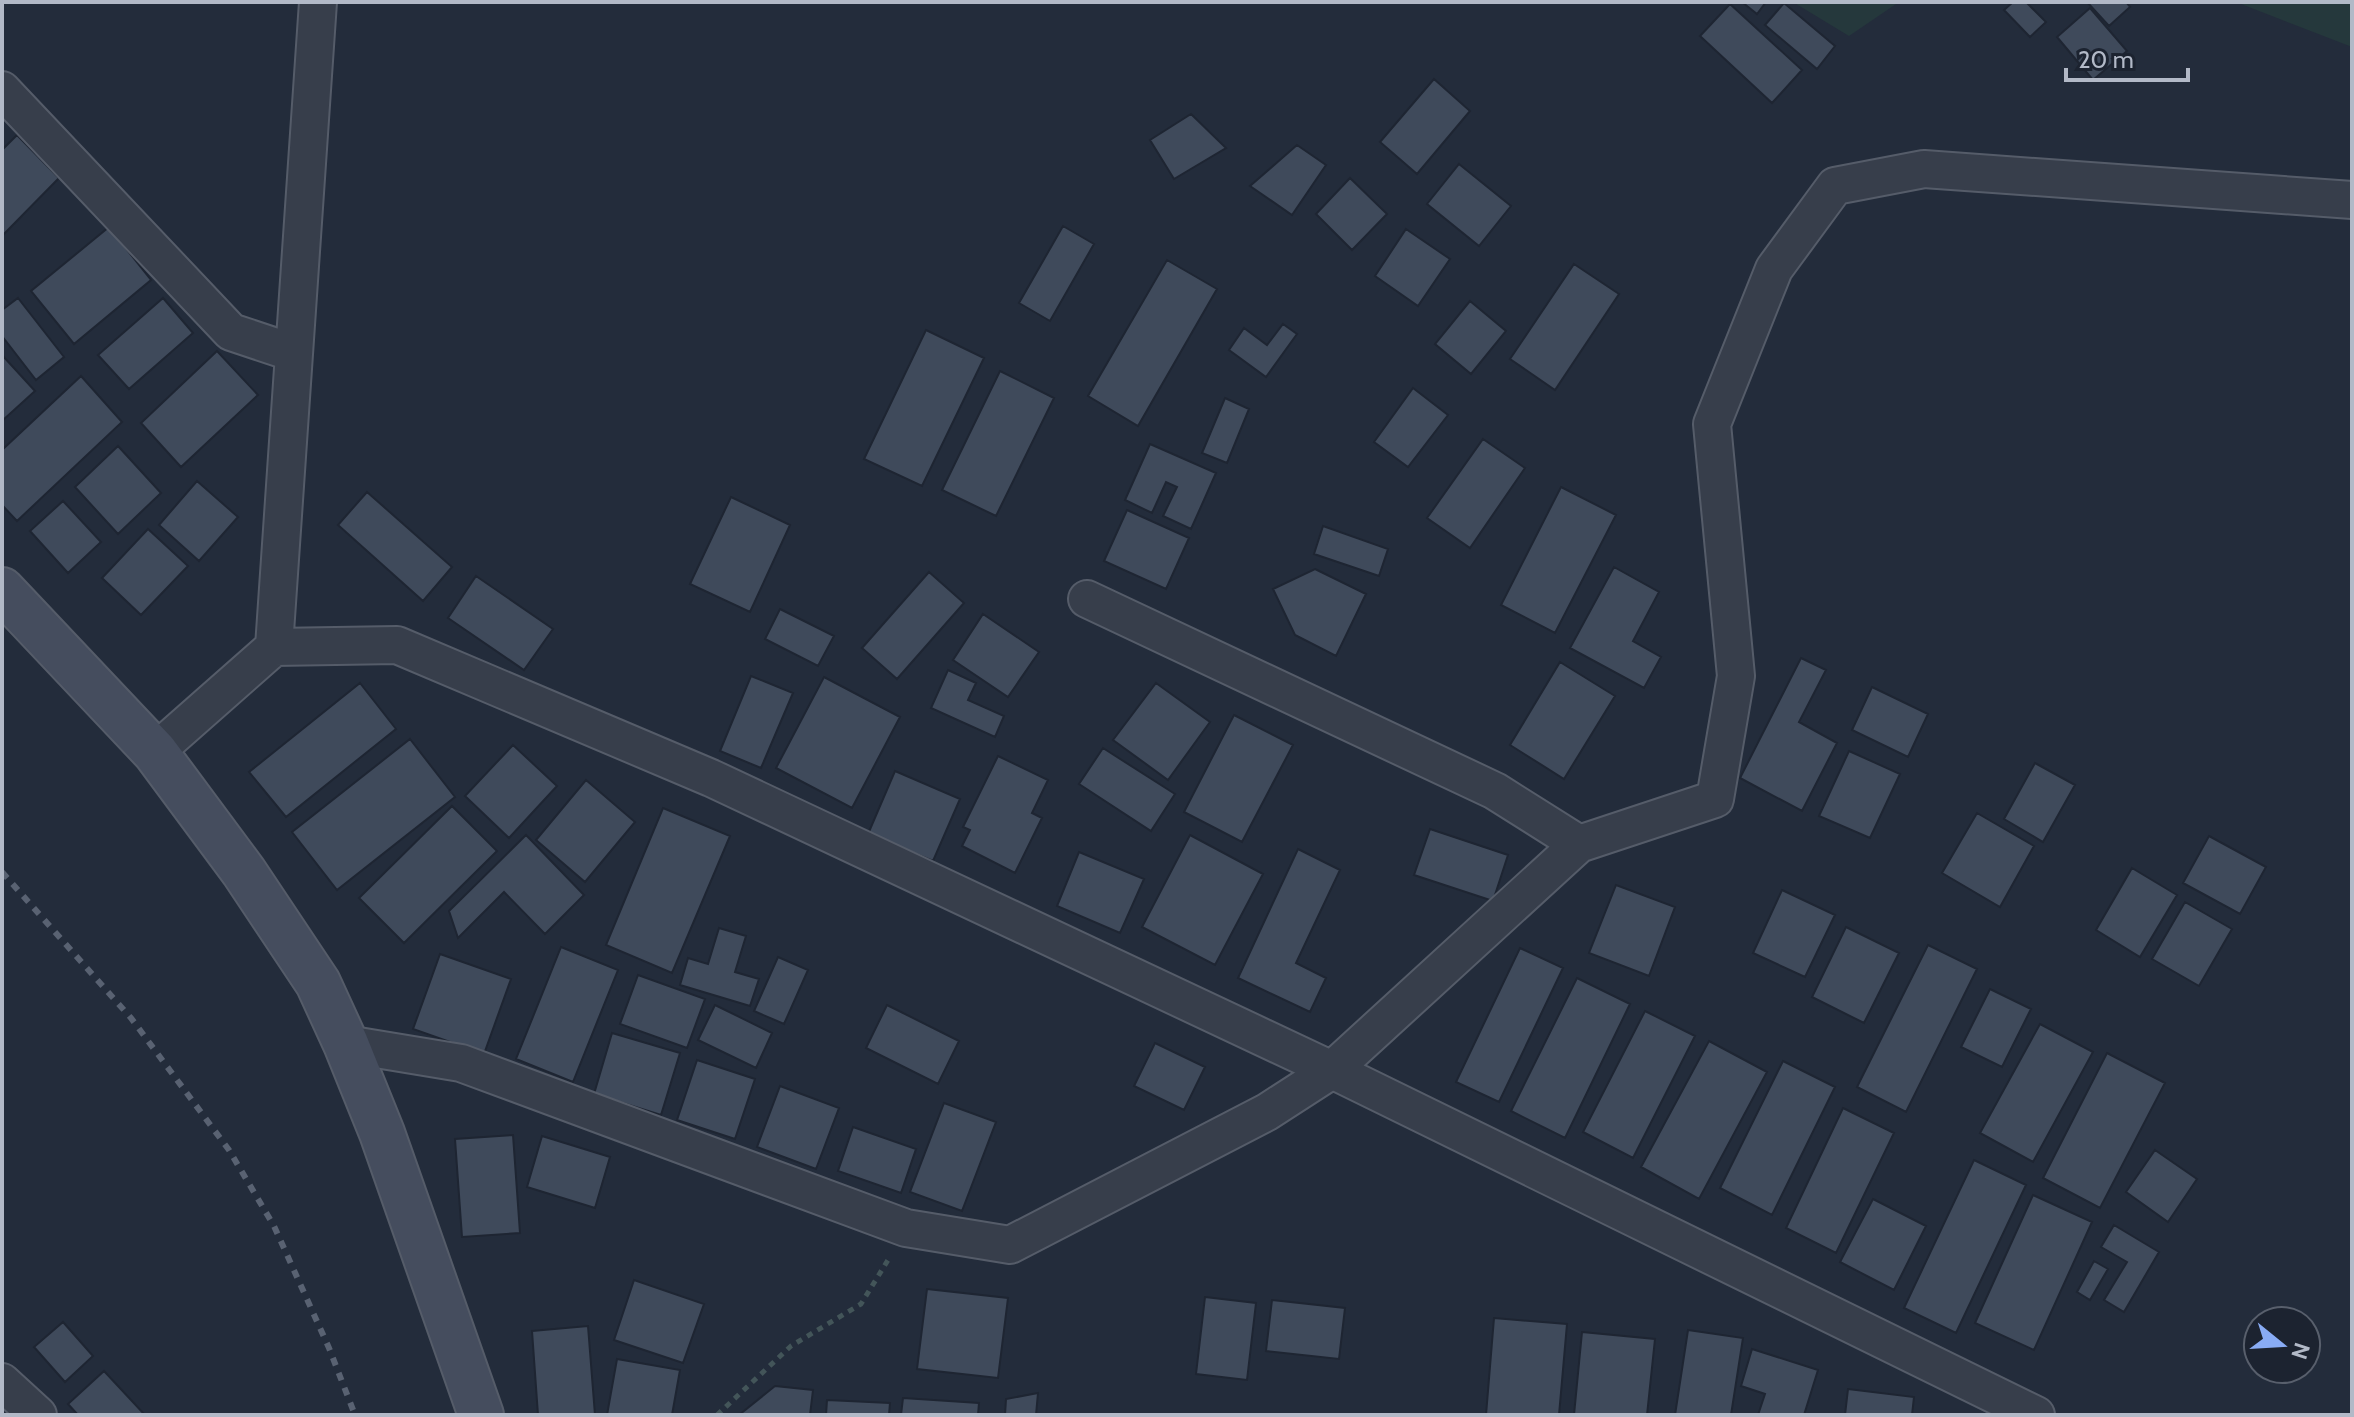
<svg xmlns="http://www.w3.org/2000/svg" width="2354" height="1417" viewBox="0 0 2354 1417" font-family="Cabin,sans-serif">
  <style>
    .green { fill: #25383c }
    .building { fill: #3f4a5b; stroke: #1e2532; stroke-width: 2 }
    .lines { fill: none; stroke-linecap: round; stroke-linejoin: round }
    .minor-casing { stroke: #555c69; stroke-width: 40 }
    .secondary-casing { stroke: #555c69; stroke-width: 48 }
    .path { stroke: #435559; stroke-width: 5; stroke-dasharray: 6 6; stroke-linecap: butt }
    .minor { stroke: #373e4b; stroke-width: 36 }
    .secondary { stroke: #454d5e; stroke-width: 44 }
    .rail { stroke: #596272; stroke-width: 6; stroke-dasharray: 8 8; stroke-linecap: butt }
  </style>
  <rect width="100%" height="100%" fill="#232c3b"/>
  <!-- green -->
  <path class="green" d="M1793,2H1899L1849,36Z
    M2236,2H2352V47Z"/>
  <!-- building -->
  <path class="building" d="M1742,2H1766L1757,14Z
    M2013,2H2026L2046,22L2030,37L2004,10Z
    M2087,2H2126L2130,7L2109,26Z
    M1784,3L1835,46L1817,69L1765,25Z
    M1730,4L1802,70L1772,103L1700,36Z
    M2090,8L2127,51L2093,80L2057,37Z
    M1434,79L1470,111L1417,174L1380,142Z
    M1191,114L1226,148L1174,179L1150,140Z
    M17,135L59,178L2,236V150Z
    M1297,145L1326,165L1292,215L1250,186Z
    M1459,164L1511,206L1479,246L1427,204Z
    M1350,178L1387,214L1352,250L1316,214Z
    M1063,226L1094,244L1050,321L1019,303Z
    M109,227L151,280L74,344L31,291Z
    M1406,229L1450,259L1418,306L1375,276Z
    M1167,260L1217,289L1138,426L1088,396Z
    M1574,264L1619,294L1555,390L1510,359Z
    M18,298L64,357L36,380L2,336V310Z
    M163,298L193,333L129,389L98,355Z
    M1470,301L1506,331L1471,374L1435,344Z
    M1283,324L1297,334L1266,377L1229,350L1244,328L1267,345Z
    M926,330L984,358L922,486L864,459Z
    M217,351L258,395L181,467L141,423Z
    M2,355L35,391L2,421Z
    M1000,371L1054,398L996,516L942,490Z
    M81,376L122,422L17,521L2,505V450Z
    M1413,388L1448,415L1408,467L1374,442Z
    M1225,398L1249,409L1227,463L1202,453Z
    M1483,439L1525,468L1470,548L1427,518Z
    M1150,444L1216,473L1191,529L1163,516L1177,487L1166,482L1152,513L1125,500Z
    M118,446L161,493L118,534L75,487Z
    M197,481L238,517L199,561L159,525Z
    M1561,487L1616,515L1555,633L1501,605Z
    M367,492L452,567L423,601L338,525Z
    M731,497L790,525L750,612L690,584Z
    M63,501L101,542L68,573L30,531Z
    M1127,510L1189,538L1166,589L1104,561Z
    M1323,526L1388,549L1379,576L1314,554Z
    M148,529L188,566L141,615L102,578Z
    M1614,567L1659,592L1633,641L1661,657L1644,688L1570,648Z
    M1315,569L1366,594L1336,656L1295,635L1273,589Z
    M929,572L964,603L897,679L862,648Z
    M476,576L553,629L524,670L448,618Z
    M780,609L834,636L818,666L765,639Z
    M983,614L1039,652L1008,697L953,660Z
    M1801,658L1826,670L1799,722L1837,743L1802,811L1740,778Z
    M1560,662L1615,696L1564,779L1510,745Z
    M948,670L976,683L968,700L1004,716L995,737L931,708Z
    M751,676L793,693L761,768L720,751Z
    M824,677L900,717L852,808L776,768Z
    M360,683L396,729L286,817L249,772Z
    M1156,683L1210,722L1168,780L1113,740Z
    M1872,687L1928,714L1908,757L1852,730Z
    M1234,715L1293,745L1242,842L1184,812Z
    M410,739L455,797L337,890L292,832Z
    M513,745L557,786L509,838L465,796Z
    M1103,748L1175,794L1151,831L1079,784Z
    M1849,751L1900,774L1870,838L1819,816Z
    M998,756L1048,780L1032,813L1042,818L1015,873L962,846L970,830L963,827Z
    M2035,763L2075,785L2043,842L2004,819Z
    M895,771L960,799L933,861L868,834Z
    M586,780L635,822L585,882L536,840Z
    M452,806L497,851L404,943L359,898Z
    M663,808L730,836L672,973L606,945Z
    M1977,813L2034,846L2000,907L1942,873Z
    M1430,829L1508,855L1493,901L1414,875Z
    M526,835L584,895L545,934L504,892L458,938L449,911Z
    M1190,835L1263,874L1215,965L1142,927Z
    M2209,836L2266,867L2240,914L2183,883Z
    M1298,849L1340,870L1296,963L1326,978L1310,1012L1238,978Z
    M1079,852L1144,879L1120,933L1057,906Z
    M2132,868L2177,895L2140,957L2096,930Z
    M1616,885L1675,907L1649,976L1589,953Z
    M1782,890L1835,915L1805,977L1753,953Z
    M2185,902L2232,929L2199,986L2152,959Z
    M1846,927L1899,953L1864,1023L1812,997Z
    M719,928L746,936L735,972L759,979L750,1006L680,985L688,958L708,964Z
    M1928,945L1977,969L1906,1112L1857,1087Z
    M561,947L618,970L573,1082L516,1059Z
    M1520,948L1563,968L1499,1102L1456,1082Z
    M440,954L511,979L484,1054L413,1029Z
    M778,957L808,970L784,1024L754,1011Z
    M638,975L705,999L687,1048L620,1024Z
    M1577,978L1630,1004L1565,1138L1511,1111Z
    M1990,989L2031,1009L2002,1067L1961,1047Z
    M715,1005L772,1033L756,1068L698,1040Z
    M887,1005L959,1041L938,1084L866,1048Z
    M1645,1011L1695,1036L1633,1158L1583,1132Z
    M2040,1024L2093,1052L2033,1162L1980,1133Z
    M612,1033L680,1053L661,1115L594,1094Z
    M1709,1041L1767,1072L1699,1199L1641,1167Z
    M1155,1043L1205,1067L1184,1110L1134,1086Z
    M2107,1053L2165,1083L2100,1208L2043,1178Z
    M697,1060L755,1079L735,1139L677,1120Z
    M1783,1061L1835,1087L1772,1215L1720,1188Z
    M780,1086L839,1108L816,1169L757,1147Z
    M944,1103L996,1122L962,1211L910,1192Z
    M1843,1108L1894,1133L1836,1253L1786,1228Z
    M853,1127L916,1149L901,1193L838,1171Z
    M513,1135L520,1233L462,1237L455,1139Z
    M542,1136L610,1157L595,1208L527,1187Z
    M2155,1150L2197,1179L2168,1222L2126,1192Z
    M1974,1160L2026,1185L1956,1333L1904,1308Z
    M2033,1195L2092,1222L2034,1350L1975,1323Z
    M1873,1199L1926,1226L1894,1290L1840,1262Z
    M2114,1225L2159,1252L2124,1312L2104,1300L2127,1262L2101,1247Z
    M2094,1261L2108,1269L2090,1300L2077,1292Z
    M634,1280L704,1304L683,1363L614,1340Z
    M927,1289L1008,1298L998,1378L917,1369Z
    M1205,1297L1256,1303L1247,1380L1196,1374Z
    M1272,1300L1345,1308L1339,1359L1266,1351Z
    M1494,1318L1567,1324L1559,1415H1486Z
    M63,1322L93,1356L65,1382L34,1347Z
    M588,1326L595,1415H538L532,1331Z
    M1688,1330L1743,1338L1731,1415H1675Z
    M1582,1332L1655,1339L1647,1415H1574Z
    M1752,1349L1818,1370L1804,1415H1758L1765,1394L1741,1386Z
    M617,1359L680,1370L672,1415H607Z
    M104,1371L145,1415H78L68,1404Z
    M775,1386L813,1390L810,1415H739Z
    M1848,1389L1914,1397L1912,1415H1845Z
    M1038,1393L1036,1415H1005L1006,1399Z
    M903,1398L979,1403L978,1415H901Z
    M827,1400L890,1403L889,1415H826Z"/>
  <g class="lines">
    <defs>
      <path id="minor" d="M2,90L231,332L294,353
        M1087,599L1495,791L1579,844
        M274,647L397,645L711,778L1332,1070L2036,1415
        M155,752L274,647L318,2
        M346,1044L461,1063L906,1228L1010,1245L1267,1112L1332,1070L1579,844L1715,799L1736,676L1712,424L1774,269L1835,186L1924,169L2352,200
        M2,1382L38,1415"/>
      <path id="secondary" d="M2,590L155,752L244,872L318,983L346,1044L382,1133L481,1415"/>
    </defs>
    <!-- minor casing -->
    <use href="#minor" class="minor-casing"/>
    <!-- secondary casing -->
    <use href="#secondary" class="secondary-casing"/>
    <!-- path -->
    <path class="path" d="M717,1415L791,1346L861,1304L888,1260"/>
    <!-- minor -->
    <use href="#minor" class="minor"/>
    <!-- secondary -->
    <use href="#secondary" class="secondary"/>
    <!-- rail -->
    <path class="rail" d="M2,872L131,1018L229,1150L274,1226L329,1348L355,1415"/>
  </g>
  <!-- border -->
  <rect width="2354" height="1417" fill="none" stroke="#b2b9c7" stroke-width="8"/>
  <!-- north arrow -->
  <g transform="translate(2282 1345) rotate(108)"><circle r="38" fill="#1c2330" stroke="#585f6c" stroke-width="2"/>
  <path d="M0-6L14 30L0 20L-14 30Z" fill="#89acf5"/>
  <text y="-12" font-size="22" font-weight="bold" text-anchor="middle" fill="#b2b9c7">N</text>
  </g>
  <!-- scale -->
  <path d="M2066 68v12h122v-12" fill="none" stroke="#b2b9c7" stroke-width="4"/>
  <text x="2078" y="68" font-size="24" fill="#b2b9c7" stroke="#1c2330" stroke-width="6" paint-order="stroke">20 m</text>
</svg>
